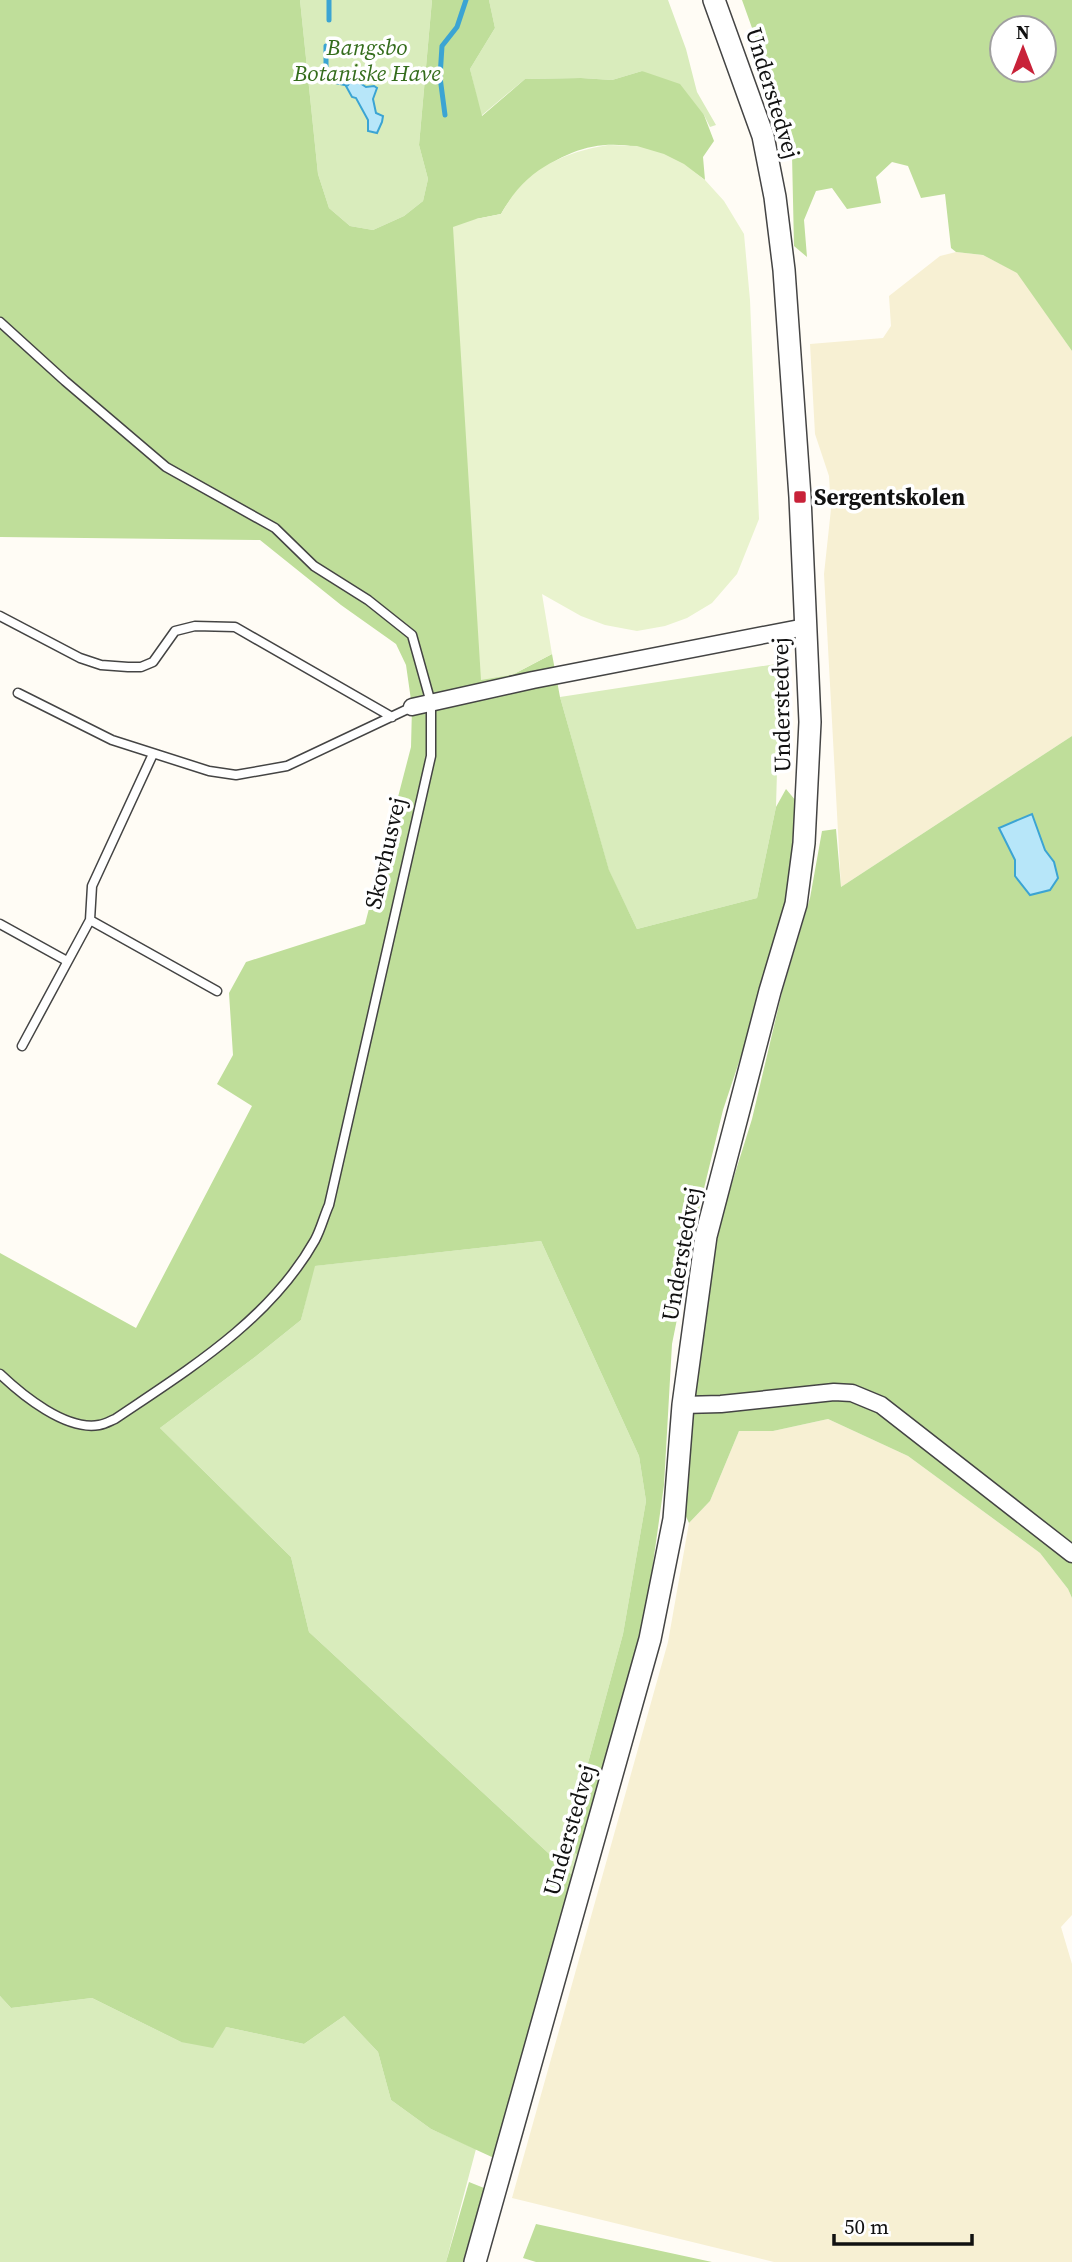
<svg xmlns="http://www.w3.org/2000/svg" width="1072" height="2262" viewBox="0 0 1072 2262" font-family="'Source Serif 4',serif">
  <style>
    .farmland { fill: #f7f0d3 }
    .green { fill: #d9ecbc }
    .forest { fill: #bfde9a; fill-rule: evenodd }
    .pitch { fill: #e9f3ce }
    .water { fill: #b7e6f9; stroke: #3ba4d3; stroke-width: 2 }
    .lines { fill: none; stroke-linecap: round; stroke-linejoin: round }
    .stream { stroke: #3ba4d3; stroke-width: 5 }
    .service-casing { stroke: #444; stroke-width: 11 }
    .minor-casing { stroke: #444; stroke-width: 19 }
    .tertiary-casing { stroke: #444; stroke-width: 24 }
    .service { stroke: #fff; stroke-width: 8 }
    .minor { stroke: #fff; stroke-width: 16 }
    .tertiary { stroke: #fff; stroke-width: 21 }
    .poi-dot { fill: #c82239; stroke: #fff; stroke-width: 2.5 }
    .labels { text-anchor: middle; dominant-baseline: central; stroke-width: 7; stroke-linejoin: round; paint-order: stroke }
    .park-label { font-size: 23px; font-style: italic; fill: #356d1d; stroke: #fff }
    .street-label { font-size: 23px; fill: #111; stroke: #fff }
    .poi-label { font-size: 23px; font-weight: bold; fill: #111; stroke: #fff; text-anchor: start }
  </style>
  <rect width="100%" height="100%" fill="#fffcf5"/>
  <!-- farmland -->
  <path class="farmland" d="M956,252L983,255L1018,273L1072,351V736L841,887L824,574L831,509L829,476L815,434L810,344L883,338L891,326L889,296L940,256Z
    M828,1419L908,1456L1040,1553L1068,1589L1072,1598V1915L1061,1927L1072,1964V2262H774L512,2198L668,1642L689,1523L710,1501L739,1431H773Z"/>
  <!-- green -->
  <path class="green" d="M300,0H432L419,145L428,179L423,201L404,216L373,230L350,226L329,208L318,174Z
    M489,0H668L686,49L697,92L716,125L710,127L704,115L642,71L612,80L581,78L525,79L481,116L470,69L495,28Z
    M776,664L779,700L776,807L757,898L637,929L609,871L560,697Z
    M541,1241L639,1456L646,1501L623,1634L566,1844L577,1855L572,1875L309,1632L291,1557L160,1428L255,1357L301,1320L314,1266Z
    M0,1996L11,2008L92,1998L181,2042L226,2027L304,2044L344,2016L378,2052L391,2100L431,2129L476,2149L446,2262H0Z"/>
  <!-- forest -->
  <path class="forest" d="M0,0H300L318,174L329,208L350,226L373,230L404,216L423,201L428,179L419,145L432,0H489L495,28L470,69L482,116L525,79L581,78L612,80L642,71L680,84L704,115L714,141L703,157L705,180C649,138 588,129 532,178C519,189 510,198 501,214L476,219L512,675L552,654L560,697L609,870L637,929L757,898L776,807L786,789L796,801L787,906L766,981L723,1110L700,1205L672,1344L664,1485L642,1642L577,1855L566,1844L623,1634L646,1501L639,1456L541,1241L315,1266L301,1320L255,1357L160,1428L291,1557L309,1632L572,1875L494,2158L431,2129L391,2100L378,2052L344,2016L304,2044L226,2027L213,2048L181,2042L92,1998L11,2008L0,1996V1253L136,1328L252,1106L217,1084L233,1055L229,993L246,962L365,924L411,747L412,707L406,665L396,644L341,605L260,540L0,537Z
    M742,0H1072V351L1017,273L983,255L956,252L951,248L945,194L921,198L908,166L892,162L876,177L881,203L847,209L832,188L816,191L804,220L807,257L794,246L792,155L787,126ZM1002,28H1044V70H1002Z
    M1072,736V1598L1068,1589L1040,1553L908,1456L828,1419L773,1431H739L710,1501L689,1523L681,1506L698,1346L721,1218L752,1119L782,992L810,898L822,831L836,829L841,887Z
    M469,2182L484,2188L463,2262H446Z
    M536,2224L712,2262H536L523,2258Z"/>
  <!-- pitch -->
  <path class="pitch" d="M608,145L637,146L664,154L684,164L705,180L724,201L744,234L750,300L759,519L737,574L712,603L687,618L665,626L637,631L605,625L581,616L542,594L552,654L512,675L481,680L453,227L476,219L501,214C525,170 560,153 608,145Z"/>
  <!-- water -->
  <path class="water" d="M360,79V83L366,87L374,86L377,88L373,99L376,113L383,116L382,122L377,133L368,131V120L356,98L352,97L346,86L347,81Z
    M1032,814L1045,850L1054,862L1058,878L1050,890L1030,895L1015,876V860L999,828Z"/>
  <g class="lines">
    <!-- stream -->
    <path class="stream" d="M329,0V20
      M326,46V76L329,80L347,84
      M445,115L440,77L442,46L457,27L466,0"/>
    <defs>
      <path id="service" d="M0,322L65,381L166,467L275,528L314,566L368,600L412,635L431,703V756L329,1205C324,1216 321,1229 315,1240C270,1320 189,1369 115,1419C110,1421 105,1424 99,1425C66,1431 22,1395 0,1374
        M0,616L80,658L101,665L128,667H141L153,662L175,631L195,626L235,627L392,717
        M18,693L112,740L209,771L236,775L287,766L412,707
        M90,920L217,991
        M0,924L67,961
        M22,1046L90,920L92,886L153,754"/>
      <path id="minor" d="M412,707L533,680L805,627
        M683,1405L721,1404L834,1392L852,1393L881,1405L1072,1554"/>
      <path id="tertiary" d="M475,2262L650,1639L674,1519L683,1405L706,1236L770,991L796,904L804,843L810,722L800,497L784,270L775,197L763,136L714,0"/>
    </defs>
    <!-- service casing -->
    <use href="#service" class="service-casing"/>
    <!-- minor casing -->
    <use href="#minor" class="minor-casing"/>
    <!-- tertiary casing -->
    <use href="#tertiary" class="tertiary-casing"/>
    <!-- service -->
    <use href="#service" class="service"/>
    <!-- minor -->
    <use href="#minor" class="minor"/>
    <!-- tertiary -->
    <use href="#tertiary" class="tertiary"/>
  </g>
  <!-- markers -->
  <rect class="poi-dot" x="793" y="490" width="14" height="14" rx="3.5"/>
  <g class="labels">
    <!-- park labels -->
    <g class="park-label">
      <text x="367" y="47">Bangsbo<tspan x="367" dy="26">Botaniske Have</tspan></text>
    </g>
    <!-- street labels -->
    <g class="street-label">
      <text transform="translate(773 93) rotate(73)">Understedvej</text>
      <text transform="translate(781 705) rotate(-91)">Understedvej</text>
      <text transform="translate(385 853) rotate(-77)">Skovhusvej</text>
      <text transform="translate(681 1254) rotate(-80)">Understedvej</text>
      <text transform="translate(569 1830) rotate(-74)">Understedvej</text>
    </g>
    <!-- poi labels -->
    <g class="poi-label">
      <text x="814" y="497">Sergentskolen</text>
    </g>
  </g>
  <!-- north arrow -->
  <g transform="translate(1023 49)"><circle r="33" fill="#ffffff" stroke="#a0a0a0" stroke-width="2"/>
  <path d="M0-5L12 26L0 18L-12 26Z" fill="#c82239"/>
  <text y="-10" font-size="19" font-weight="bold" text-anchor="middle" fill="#111111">N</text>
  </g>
  <!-- scale -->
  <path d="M834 2234v10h138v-10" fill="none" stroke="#111111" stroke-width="3.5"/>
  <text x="844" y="2234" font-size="21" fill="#111111" stroke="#ffffff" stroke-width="5" paint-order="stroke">50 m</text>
</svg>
